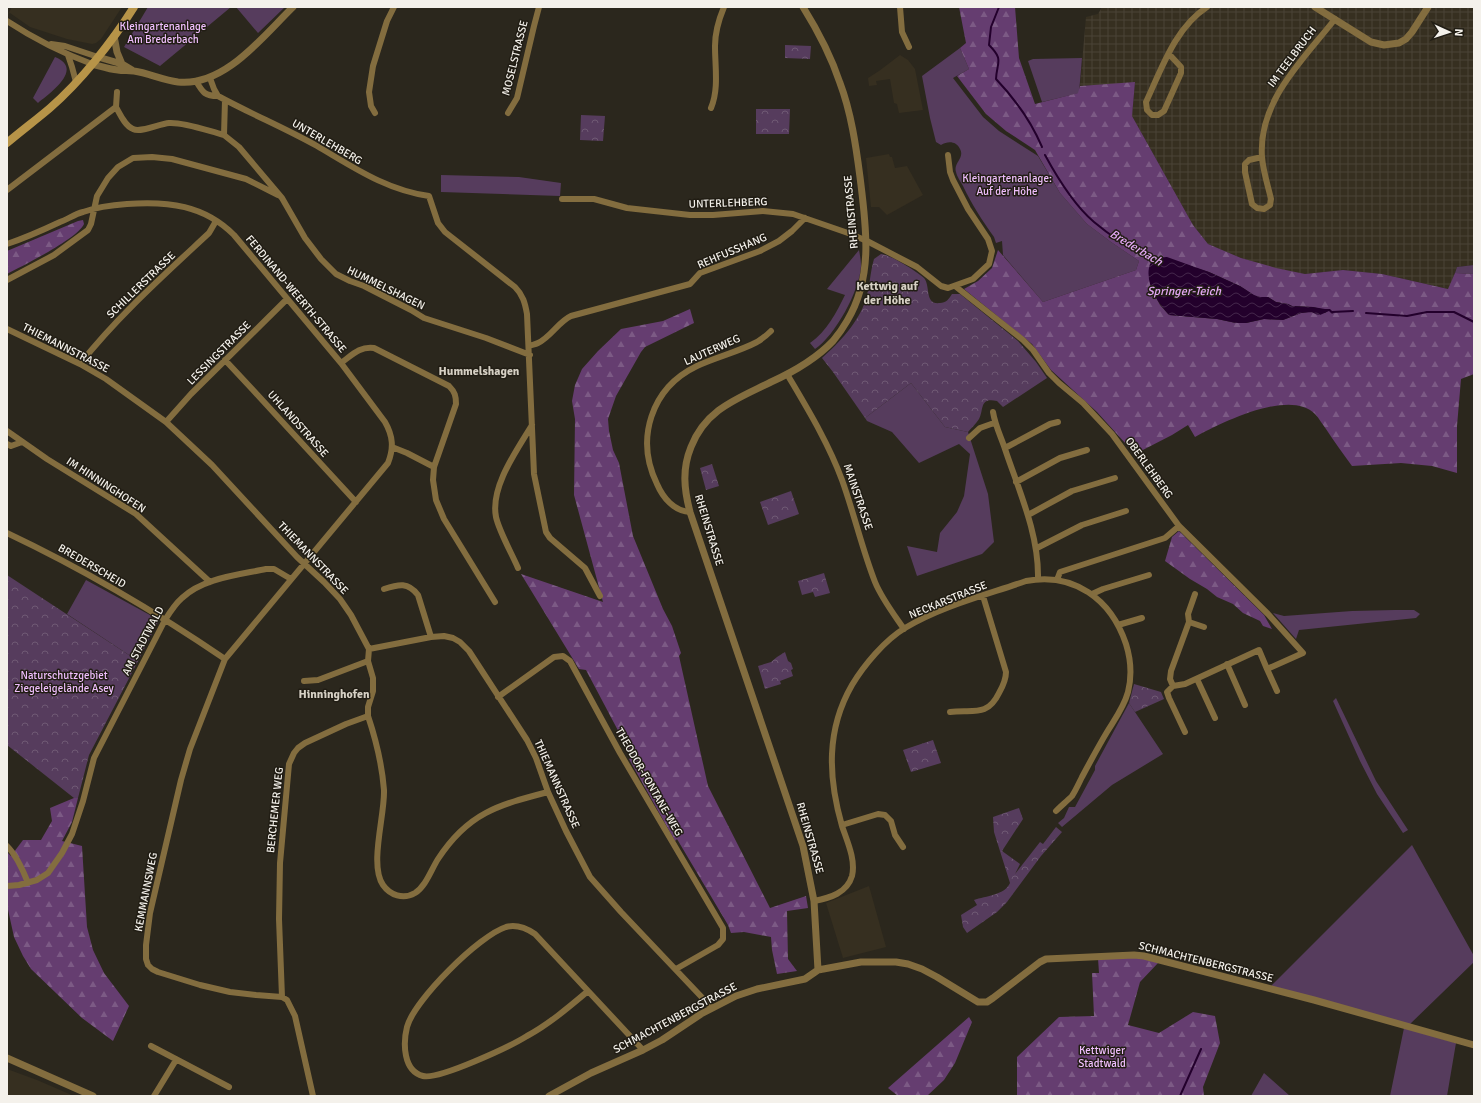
<svg xmlns="http://www.w3.org/2000/svg" width="1481" height="1103" viewBox="0 0 1481 1103" font-family="Signika,sans-serif">
  <style>
    .built { fill: #362f20 }
    .industrial { fill: url(#industrial-grid) }
    .green { fill: #563c5d }
    .forest { fill: url(#forest-firs); fill-rule: evenodd }
    .park { fill: url(#park-crowns) }
    .water { fill: url(#water-waves) }
    .lines { fill: none; stroke-linecap: round; stroke-linejoin: round }
    .stream { stroke: #23002c; stroke-width: 2 }
    .minor { stroke: #836d3f; stroke-width: 6 }
    .tertiary { stroke: #836d3f; stroke-width: 7 }
    .secondary { stroke: #b79448; stroke-width: 8 }
    .labels { text-anchor: middle; dominant-baseline: central; stroke-width: 3; stroke-linejoin: round; paint-order: stroke }
    .park-label { font-size: 11px; fill: #efbefc; stroke: #211d14 }
    .street-label { font-size: 11px; fill: #f4f1eb; stroke: #211d14 }
    .water-label { font-size: 12px; font-style: italic; fill: #e4a8f5; stroke: #211d14 }
    .neighbourhood-label { font-size: 12px; font-weight: bold; fill: #d6d0c4; stroke: #211d14 }
  </style>
  <defs>
    <pattern id="industrial-grid" width="8" height="8" patternUnits="userSpaceOnUse"><rect width="8" height="8" fill="#362f20"/><path d="M0 4h8M4 0v8" fill="none" stroke="#4a4336"/></pattern>
    <pattern id="forest-firs" width="22" height="20" patternUnits="userSpaceOnUse"><rect width="22" height="20" fill="#653d70"/><path d="M5 1l3.5 6h-7zM16 11l3.5 6h-7z" fill="#7c5a85"/></pattern>
    <pattern id="park-crowns" width="20" height="18" patternUnits="userSpaceOnUse"><rect width="20" height="18" fill="#563c5d"/><path d="M2 6a3 3 0 1 1 6 0M12 15a3 3 0 1 1 6 0" fill="none" stroke="#6f5974"/></pattern>
    <pattern id="water-waves" width="16" height="10" patternUnits="userSpaceOnUse"><rect width="16" height="10" fill="#23002c"/><path d="M0 5q4-4 8 0t8 0" fill="none" stroke="#44264b"/></pattern>
  </defs>
  <rect width="100%" height="100%" fill="#2b271d"/>
  <!-- built -->
  <path class="built" d="M12,7H122L101,39L96,43L92,44L67,39L30,27L10,13L8,14Z
    M900,55L908,60L915,69L923,110L899,113L897,104L894,103L890,79L876,81L877,85L869,86L868,78L879,71Z
    M889,154L890,157H892L895,168L907,166L923,195L887,215L879,207H871L866,158Z
    M869,886L886,947L843,958L826,903Z
    M7,1069L37,1080L74,1096H7Z"/>
  <!-- industrial -->
  <path class="industrial" d="M1102,7H1474V265L1457,267L1449,289L1382,274L1343,270L1305,274L1276,269L1241,258L1208,244L1193,225L1132,116L1135,83L1080,86L1086,17L1098,14Z"/>
  <!-- green -->
  <path class="green" d="M148,7H231L160,66L124,47Z
    M236,7H285L258,33Z
    M960,48L969,69L953,78L983,117L999,131L1038,156L1060,193L1087,224L1111,242L1139,261L1136,270L1043,302L1003,255L1002,241L996,243L994,237C982,220 972,205 963,186C961,182 957,177 956,172C953,163 965,158 960,149C956,141 948,141 941,145L936,142L930,118L922,76Z
    M55,57C85,69 49,94 38,103L33,98Z
    M1082,58L1079,93L1042,102L1028,61L1033,59Z
    M441,175L519,177L561,183L560,196L441,192Z
    M859,250C860,255 861,261 861,266C860,290 835,336 815,349L810,343C827,331 836,313 845,295L827,289Z
    M1474,265V274L1455,273L1457,267Z
    M911,383L945,427L968,432L988,494L994,542L982,554L917,576L907,546L937,552L940,533L957,512L964,496L970,454L959,444L919,463L892,432L867,421L865,418Z
    M86,580L159,620L138,661L67,614Z
    M1395,610H1414L1420,614L1416,618L1299,630L1296,639L1273,613L1284,616L1352,611Z
    M1336,698L1376,781L1408,830L1403,833L1377,794L1360,761L1333,701Z
    M1129,703L1163,754L1112,785L1062,827L1058,823L1064,818L1069,807H1075L1095,770V766Z
    M1412,845L1474,956V962L1409,1025L1271,986Z
    M1404,1028L1456,1043L1447,1096H1390Z
    M1264,1073L1290,1096H1251Z"/>
  <!-- forest -->
  <path class="forest" d="M959,7H1015L1019,58L1035,104L1078,93L1080,86L1135,82L1132,116L1193,225L1208,244L1241,258L1276,268L1305,274L1343,270L1382,274L1448,289L1455,273L1474,274V374L1461,379L1457,426V473L1432,466L1401,463L1352,466C1343,454 1334,441 1326,429C1322,424 1319,418 1315,414C1290,388 1221,423 1195,437L1188,425L1172,435L1135,454L1097,412L1051,370L1032,344L964,289L978,281L992,268L998,250L1043,302L1136,270L1139,261L1111,242L1087,224L1060,193L1035,150L1006,131L986,114L957,76L969,69L960,48L966,43ZM1159,257L1209,272L1240,286L1255,296L1260,297H1268L1276,302L1288,304L1292,306L1313,307L1325,310L1330,309L1325,313L1308,312L1301,313L1283,320L1264,319L1246,323H1236L1217,319L1169,315L1160,305L1151,288L1150,264Z
    M83,220L84,224C77,239 24,265 7,274V251L78,221Z
    M690,309L694,323L645,347L641,352L616,396L608,419L609,431L613,450L619,463L633,536L663,609L672,626L681,653L679,656L708,786L770,908L806,896L808,908L787,911L788,959L797,971L777,974L772,950L771,937L744,932L731,933L728,925L677,839L675,841L629,759L632,757L586,670L579,669L521,574L603,602L574,495L575,419L572,401L575,385L582,369L598,351L621,329L663,321Z
    M1179,531L1264,615L1272,629L1263,626L1260,621L1243,613L1233,604L1217,597L1207,589L1190,579L1165,561L1172,537Z
    M74,798H78L72,822L62,841L82,846L87,927L93,950L104,973L129,1006L113,1041L82,1018L31,969L23,956L14,937L7,905V852L11,856L23,840H41L52,821L50,808Z
    M1098,958H1143L1158,963L1140,982L1128,1025L1159,1033L1193,1012L1215,1016L1220,1043L1203,1087L1204,1096H1017V1057L1059,1017L1094,1016L1092,973H1099Z
    M969,1017L972,1022L955,1063L944,1080L927,1096H898L888,1088Z"/>
  <!-- park -->
  <path class="park" d="M785,45L811,46L810,59L785,58Z
    M756,109H790L789,134H756Z
    M581,115L605,116L603,141L580,140Z
    M881,254C891,255 916,271 924,278C931,286 924,305 940,303C946,303 949,299 952,294H960L1018,341L1036,362L1047,378L1003,407L997,401C979,397 984,410 979,419C976,424 971,428 968,432L945,427L911,383L865,418L833,372L822,358C839,343 859,322 866,299C870,286 870,272 874,259Z
    M712,464L719,486L706,490L700,468Z
    M791,491L799,514L768,525L760,502Z
    M824,573L830,593L815,597L813,592L802,595L798,581Z
    M7,575L138,661L89,755L78,798H74L7,745Z
    M785,652L788,661L791,663L793,669L791,670L793,676L780,681L781,684L765,689L758,666L771,662L777,657Z
    M1134,684L1161,692L1164,699L1135,712L1129,703Z
    M933,740L941,763L911,772L903,750Z
    M1019,808L1023,819L1002,851L1020,864L1015,874L1040,842L1043,844L1056,827L1062,832L1041,856L1007,902L997,912L967,933L963,927L961,915L977,905L974,900C986,896 1005,895 1010,883L994,832L993,817Z"/>
  <!-- water -->
  <path class="water" d="M1159,257H1167L1209,272L1240,286L1254,295L1260,297H1268L1276,302L1288,304L1292,306L1313,307L1325,309H1330L1334,313L1332,314L1329,311L1320,315L1315,314L1312,312L1301,313L1283,320L1264,319L1246,323H1236L1217,319L1169,315C1157,302 1144,282 1150,264Z"/>
  <g class="lines">
    <!-- stream -->
    <path class="stream" d="M999,7L991,27L989,45C1004,60 997,61 996,79C1015,99 1031,121 1042,147
      M1045,155C1058,179 1074,205 1094,222C1112,237 1134,251 1154,261
      M1332,312L1353,311
      M1366,313L1407,316L1427,312H1454L1474,322
      M1180,1096L1201,1049"/>
    <!-- minor -->
    <path class="minor" d="M900,7L902,32L909,47
      M7,21C33,38 62,53 92,64
      M51,44L65,46L98,57
      M1169,54L1181,67V73L1164,111L1158,115H1152L1147,110L1146,102C1162,68 1175,28 1207,7
      M68,55L72,67L76,82
      M210,78L214,89L218,96
      M196,81C203,93 205,96 218,96C251,114 285,128 317,146C353,167 386,190 429,196L438,223L445,232L515,287C523,295 525,303 527,314L534,474L546,532L550,538L585,568L600,596
      M225,100L224,135L239,147L282,198L305,238L321,259L336,274L350,281L364,286L411,310L424,318L486,338L530,355
      M116,107C120,114 125,126 133,129C141,133 159,124 169,123C185,122 208,131 224,135
      M711,108C719,89 715,67 715,46C715,33 719,19 724,7
      M375,113L371,106L369,92L373,66L387,21L394,7
      M508,113L517,98L534,26L539,7
      M1262,157L1249,160L1245,164V172L1252,204L1257,208L1264,209L1270,205L1271,199C1268,186 1263,171 1262,157C1258,101 1303,60 1335,19
      M7,190L116,107L117,92
      M562,199H594L627,208L690,215H713L763,211L793,214L848,233L867,241L917,267L941,286L948,288L973,279L989,264L992,251L988,239L968,209L953,180L950,172L948,155
      M7,244C25,238 43,230 60,222C68,219 75,214 83,212C97,207 112,205 127,204C168,201 204,205 234,235L341,363L385,422C393,436 394,448 388,463L225,659L190,749L181,780L150,913L146,945V959L148,965L152,969L158,972L200,985L230,992L256,995L282,997L287,1000L295,1016L313,1096
      M7,280L54,255L88,230L91,224L97,196L108,178L118,167L133,158L152,157L172,159L246,179L278,195
      M955,286L1023,340L1033,350L1049,373L1059,383L1083,403L1112,434L1179,526L1268,614L1303,653L1267,669L1259,650L1185,684L1173,686L1170,679L1171,671L1189,622L1188,614L1195,594
      M7,329L80,364L106,379L166,422L212,465L297,557L324,582L340,599L351,615L369,649
      M529,346C532,345 536,344 538,343C551,337 558,322 571,316L690,284L700,273L760,251L779,241L792,231L805,218
      M225,360L253,390L356,502
      M341,363C352,355 360,346 374,348L449,386C455,392 456,396 456,404L434,467L433,480L436,500L444,519L495,602
      M80,364C118,316 164,275 209,233L216,221
      M787,374C807,408 828,442 842,480C854,513 862,549 875,582C882,599 893,613 904,629
      M993,412C995,425 1001,437 1005,449C1019,491 1039,534 1038,579
      M166,422L191,394L286,300
      M7,431L47,459L136,514L210,582
      M969,438L980,428L994,423
      M7,444L11,446L22,442
      M392,447L407,453L434,467
      M1005,448L1050,424L1058,422
      M1016,482L1060,458L1087,450
      M690,512C674,511 663,498 657,484C635,439 651,388 697,366C716,357 738,352 757,342C762,339 767,335 771,331
      M1028,515L1072,491L1115,478
      M7,533C83,569 156,612 225,659
      M1037,548L1082,525L1126,511
      M518,568C512,554 499,531 496,517C490,487 517,450 532,425
      M1057,580L1060,572L1165,538L1179,526
      M384,589C399,584 408,582 418,595L431,637
      M1092,594L1103,589L1149,575
      M1189,622L1204,627
      M1118,625L1142,618
      M369,649L431,637L444,636L453,638L460,642L469,651L527,740L536,758L548,792L566,831L590,877L621,912L712,1008
      M1227,664L1245,705
      M1267,669L1277,691
      M1197,679L1215,718
      M304,681L318,680L368,661
      M1173,686L1167,692L1169,698L1185,732
      M498,697L554,657L563,656L570,661L620,753L723,928V939L718,945L676,969
      M950,712C972,709 987,718 999,693C1003,686 1006,679 1006,672L983,596
      M368,716C376,740 382,764 384,790C385,815 369,865 383,885C390,895 403,900 415,893C426,886 431,870 438,859C468,813 498,805 548,792
      M842,825L878,814L885,815L891,821L895,835L903,847
      M7,846C17,856 23,870 28,883
      M7,886L19,885L37,880L48,873L62,853L72,834L83,801L94,758L165,620C170,612 175,604 182,598C203,578 238,575 266,569H274L291,579
      M814,901C830,898 847,893 852,876C856,860 847,841 842,826C828,777 826,730 852,685C864,665 885,640 905,628C942,606 986,595 1026,581C1074,572 1111,599 1126,644C1131,660 1132,676 1128,692C1124,707 1115,719 1107,732C1098,747 1090,762 1082,777C1079,783 1076,790 1072,796C1067,801 1061,806 1056,811
      M588,991C569,1007 549,1024 527,1036C511,1046 439,1080 423,1076C403,1071 403,1043 407,1027C414,1000 480,935 506,927C517,924 526,928 535,934L643,1050
      M282,997L279,919L280,863L289,764L294,753L298,748L305,743L346,724L368,716V707L373,691V678L368,661L369,649
      M151,1046L229,1087
      M154,1096L176,1060"/>
    <!-- tertiary -->
    <path class="tertiary" d="M803,7C818,31 831,56 840,83C851,112 856,146 860,177C866,226 874,276 847,321C843,328 838,335 833,341C816,359 793,372 771,382C737,399 706,409 691,447C682,469 684,489 690,512L803,846L814,901L818,970
      M1315,7L1371,42L1384,45L1399,43L1406,39L1412,32L1428,7
      M114,36L117,52L122,64
      M98,57L122,64L132,70
      M92,64C100,66 109,69 118,70C123,71 129,70 134,71C148,73 163,80 178,82C225,87 263,36 293,7
      M7,1058L93,1096
      M549,1096L591,1073L643,1050L662,1040L701,1014L736,996L757,989L805,979L818,970L861,962H896L908,964L922,969L937,977L978,1002H987L993,998L1040,962L1046,959L1134,955L1144,956L1314,1000L1474,1045"/>
    <!-- secondary -->
    <path class="secondary" d="M7,143C21,131 36,120 50,108C81,81 112,42 134,7"/>
  </g>
  <g class="labels">
    <!-- park labels -->
    <g class="park-label">
      <text x="163" y="26">Kleingartenanlage<tspan x="163" dy="13">Am Brederbach</tspan></text>
      <text x="1007" y="178">Kleingartenanlage:<tspan x="1007" dy="13">Auf der Höhe</tspan></text>
      <text x="64" y="675">Naturschutzgebiet<tspan x="64" dy="13">Ziegeleigelände Asey</tspan></text>
      <text x="1102" y="1050">Kettwiger<tspan x="1102" dy="13">Stadtwald</tspan></text>
    </g>
    <!-- street labels -->
    <g class="street-label">
      <text transform="translate(1292 57) rotate(-53)">IM TEELBRUCH</text>
      <text transform="translate(515 58) rotate(-76)">MOSELSTRASSE</text>
      <text transform="translate(327 142) rotate(30)">UNTERLEHBERG</text>
      <text transform="translate(728 203) rotate(-2)">UNTERLEHBERG</text>
      <text transform="translate(851 212) rotate(-95)">RHEINSTRASSE</text>
      <text transform="translate(732 251) rotate(-23)">REHFUSSHANG</text>
      <text transform="translate(141 285) rotate(-44)">SCHILLERSTRASSE</text>
      <text transform="translate(386 288) rotate(26)">HUMMELSHAGEN</text>
      <text transform="translate(296 294) rotate(50)">FERDINAND-WEERTH-STRASSE</text>
      <text transform="translate(66 348) rotate(27)">THIEMANNSTRASSE</text>
      <text transform="translate(712 350) rotate(-24)">LAUTERWEG</text>
      <text transform="translate(219 353) rotate(-45)">LESSINGSTRASSE</text>
      <text transform="translate(298 424) rotate(48)">UHLANDSTRASSE</text>
      <text transform="translate(1149 468) rotate(54)">OBERLEHBERG</text>
      <text transform="translate(106 485) rotate(33)">IM HINNINGHOFEN</text>
      <text transform="translate(858 497) rotate(71)">MAINSTRASSE</text>
      <text transform="translate(709 530) rotate(73)">RHEINSTRASSE</text>
      <text transform="translate(313 558) rotate(46)">THIEMANNSTRASSE</text>
      <text transform="translate(92 566) rotate(30)">BREDERSCHEID</text>
      <text transform="translate(948 600) rotate(-22)">NECKARSTRASSE</text>
      <text transform="translate(143 641) rotate(-62)">AM STADTWALD</text>
      <text transform="translate(649 782) rotate(60)">THEODOR-FONTANE-WEG</text>
      <text transform="translate(557 784) rotate(66)">THIEMANNSTRASSE</text>
      <text transform="translate(275 810) rotate(-84)">BERCHEMER WEG</text>
      <text transform="translate(810 838) rotate(74)">RHEINSTRASSE</text>
      <text transform="translate(146 892) rotate(-79)">KEMMANNSWEG</text>
      <text transform="translate(1206 962) rotate(14)">SCHMACHTENBERGSTRASSE</text>
      <text transform="translate(675 1018) rotate(-28)">SCHMACHTENBERGSTRASSE</text>
    </g>
    <!-- water labels -->
    <g class="water-label">
      <text transform="translate(1136 248) rotate(31)">Brederbach</text>
      <text x="1184" y="291">Springer-Teich</text>
    </g>
    <!-- neighbourhood labels -->
    <g class="neighbourhood-label">
      <text x="887" y="286">Kettwig auf<tspan x="887" dy="14">der Höhe</tspan></text>
      <text x="479" y="371">Hummelshagen</text>
      <text x="334" y="694">Hinninghofen</text>
    </g>
  </g>
  <!-- border -->
  <rect width="1481" height="1103" fill="none" stroke="#f4f1eb" stroke-width="16"/>
  <!-- north arrow -->
  <g transform="translate(1449 32) rotate(93)" stroke="#211d14" stroke-width="3" paint-order="stroke">
  <path d="M0-3L7 15L0 10L-7 15Z" fill="#f4f1eb"/>
  <text y="-6" font-size="11" font-weight="bold" text-anchor="middle" fill="#f4f1eb">N</text>
  </g>
</svg>
